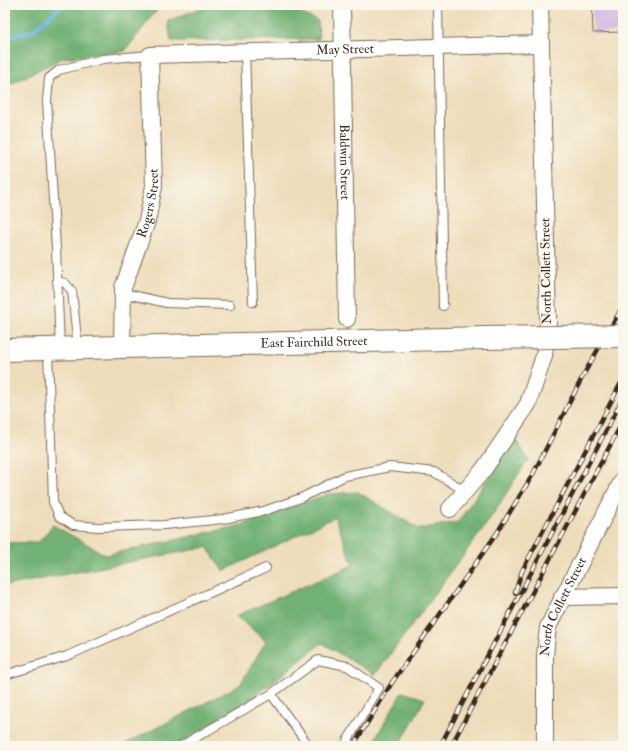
<svg xmlns="http://www.w3.org/2000/svg" width="628" height="751" viewBox="0 0 628 751" font-family="'IM FELL Double Pica',serif">
  <style>
    .forest { fill: #71b174; stroke: #566e49 }
    .lines { fill: none; stroke-linecap: round; stroke-linejoin: round }
    .stream { stroke: #6cb9e5; stroke-width: 4 }
    .building { fill: #c7abde }
    .lane-casing { stroke: #7a6955; stroke-width: 10 }
    .street-casing { stroke: #7a6955; stroke-width: 18 }
    .secondary-casing { stroke: #7a6955; stroke-width: 24 }
    .lane { stroke: #fff; stroke-width: 8 }
    .street { stroke: #fff; stroke-width: 16 }
    .secondary { stroke: #fff; stroke-width: 22 }
    .rail-casing { stroke: #3b2a1e; stroke-width: 4.5 }
    .rail { stroke: #fbf7ec; stroke-width: 3; stroke-dasharray: 9; stroke-linecap: butt }
    .secondary-bridge-casing { stroke: #7a6955; stroke-width: 24; stroke-linecap: butt }
    .secondary-bridge { stroke: #fff; stroke-width: 22 }
    .labels { text-anchor: middle; dominant-baseline: central; stroke-width: 3; stroke-linejoin: round; paint-order: stroke }
    .street-label { font-size: 13px; fill: #3b2a1e; stroke: #fbf7ec }
  </style>
  <rect width="100%" height="100%" fill="#fbf7ec"/>
  <filter id="ink" filterUnits="userSpaceOnUse"><feTurbulence type="fractalNoise" baseFrequency=".025" numOctaves="2"/><feDisplacementMap in="SourceGraphic" scale="8" xChannelSelector="R" yChannelSelector="G"/><feConvolveMatrix kernelMatrix="1 2 1 2 8 2 1 2 1" color-interpolation-filters="sRGB"/></filter>
  <filter id="wash" filterUnits="userSpaceOnUse"><feTurbulence type="fractalNoise" baseFrequency=".012" numOctaves="4" result="noise"/><feDisplacementMap in="SourceGraphic" scale="16" xChannelSelector="R" yChannelSelector="G"/><feGaussianBlur stdDeviation="0.9" result="paint"/><feColorMatrix in="noise" values="0 0 0 0 0 0 0 0 0 0 0 0 0 0 0 0 0 1.4 0 .05"/><feComposite in="paint" operator="in"/></filter>
  <g filter="url(#wash)">
    <rect width="100%" height="100%" fill="#edb"/>
    <!-- forest -->
    <path class="forest" d="M5,5H161L125,51L62,58L5,87Z
      M208,5H282L318,21L319,39L171,41L168,21Z
      M515,439L528,459L490,519L375,675L322,643L254,697L176,746H121L240,685L266,641L236,616L353,565L335,517L223,571L207,547L5,586V543L39,542L53,525L106,555L242,525L328,494L358,492L419,529L458,522Z
      M402,692L425,699L399,746H371Z"/>
    <g class="lines">
      <!-- stream -->
      <path class="stream" d="M5,38L32,31L63,5"/>
    </g>
    <g id="blocks">
      <!-- building -->
      <path class="building" d="M592,5H623V32L593,33Z"/>
    </g>
  </g>
  <g filter="url(#ink)">
    <use href="#blocks" fill-opacity="0" stroke="#7a6955" stroke-width="1"/>
    <g class="lines">
      <defs>
        <path id="lane" d="M438,5L443,306
          M245,51L253,302
          M57,281L65,283L72,291L78,348
          M123,293L167,303L230,305
          M60,348L56,248L47,101L49,78L59,70L103,59L150,55
          M48,350L53,502L59,516L73,525L98,527L164,525L223,519L264,511L301,498L345,476L390,467L434,472L465,491
          M5,675L67,656L266,568
          M271,694L309,746
          M181,746L271,694L318,660L347,666L379,688L344,746"/>
        <g id="street">
          <path id="s1" d="M342,5L347,319"/>
          <path id="s2" d="M122,347L123,288L147,221L154,186L150,55L541,44"/>
          <path d="M450,509L484,469L528,404L544,356L548,322L540,5"/>
          <path d="M562,597L623,596"/>
          <path id="s3" d="M545,746V655L548,627L623,479"/>
        </g>
        <g id="secondary">
          <path id="s4" d="M5,350L484,338"/>
        </g>
      </defs>
      <!-- lane casing -->
      <use href="#lane" class="lane-casing"/>
      <!-- street casing -->
      <use href="#street" class="street-casing"/>
      <!-- secondary casing -->
      <use href="#secondary" class="secondary-casing"/>
      <!-- lane -->
      <use href="#lane" class="lane"/>
      <!-- street -->
      <use href="#street" class="street"/>
      <!-- secondary -->
      <use href="#secondary" class="secondary"/>
      <defs>
        <path id="rail" d="M515,593L522,571L623,379
          M353,746L393,681L497,533L532,476L585,372L623,306
          M440,746L623,398
          M451,746L623,421"/>
      </defs>
      <!-- rail casing -->
      <use href="#rail" class="rail-casing"/>
      <!-- rail -->
      <use href="#rail" class="rail"/>
      <defs>
        <path id="secondary-bridge" d="M484,338L623,336"/>
      </defs>
      <!-- secondary-bridge casing -->
      <use href="#secondary-bridge" class="secondary-bridge-casing"/>
      <!-- secondary-bridge -->
      <use href="#secondary-bridge" class="secondary-bridge"/>
    </g>
  </g>
  <g class="labels">
    <!-- street labels -->
    <g class="street-label">
      <text stroke="none"><textPath href="#s2" startOffset="492">May Street</textPath></text>
      <text stroke="none"><textPath href="#s1" startOffset="157">Baldwin Street</textPath></text>
      <text stroke="none"><textPath href="#s2" startOffset="148">Rogers Street</textPath></text>
      <text transform="translate(546 271) rotate(-91)">North Collett Street</text>
      <text stroke="none"><textPath href="#s4" startOffset="309">East Fairchild Street</textPath></text>
      <text stroke="none"><textPath href="#s3" startOffset="143">North Collett Street</textPath></text>
    </g>
  </g>
  <!-- margin -->
  <rect width="628" height="751" fill="none" stroke="#fbf7ec" stroke-width="20"/>
</svg>
